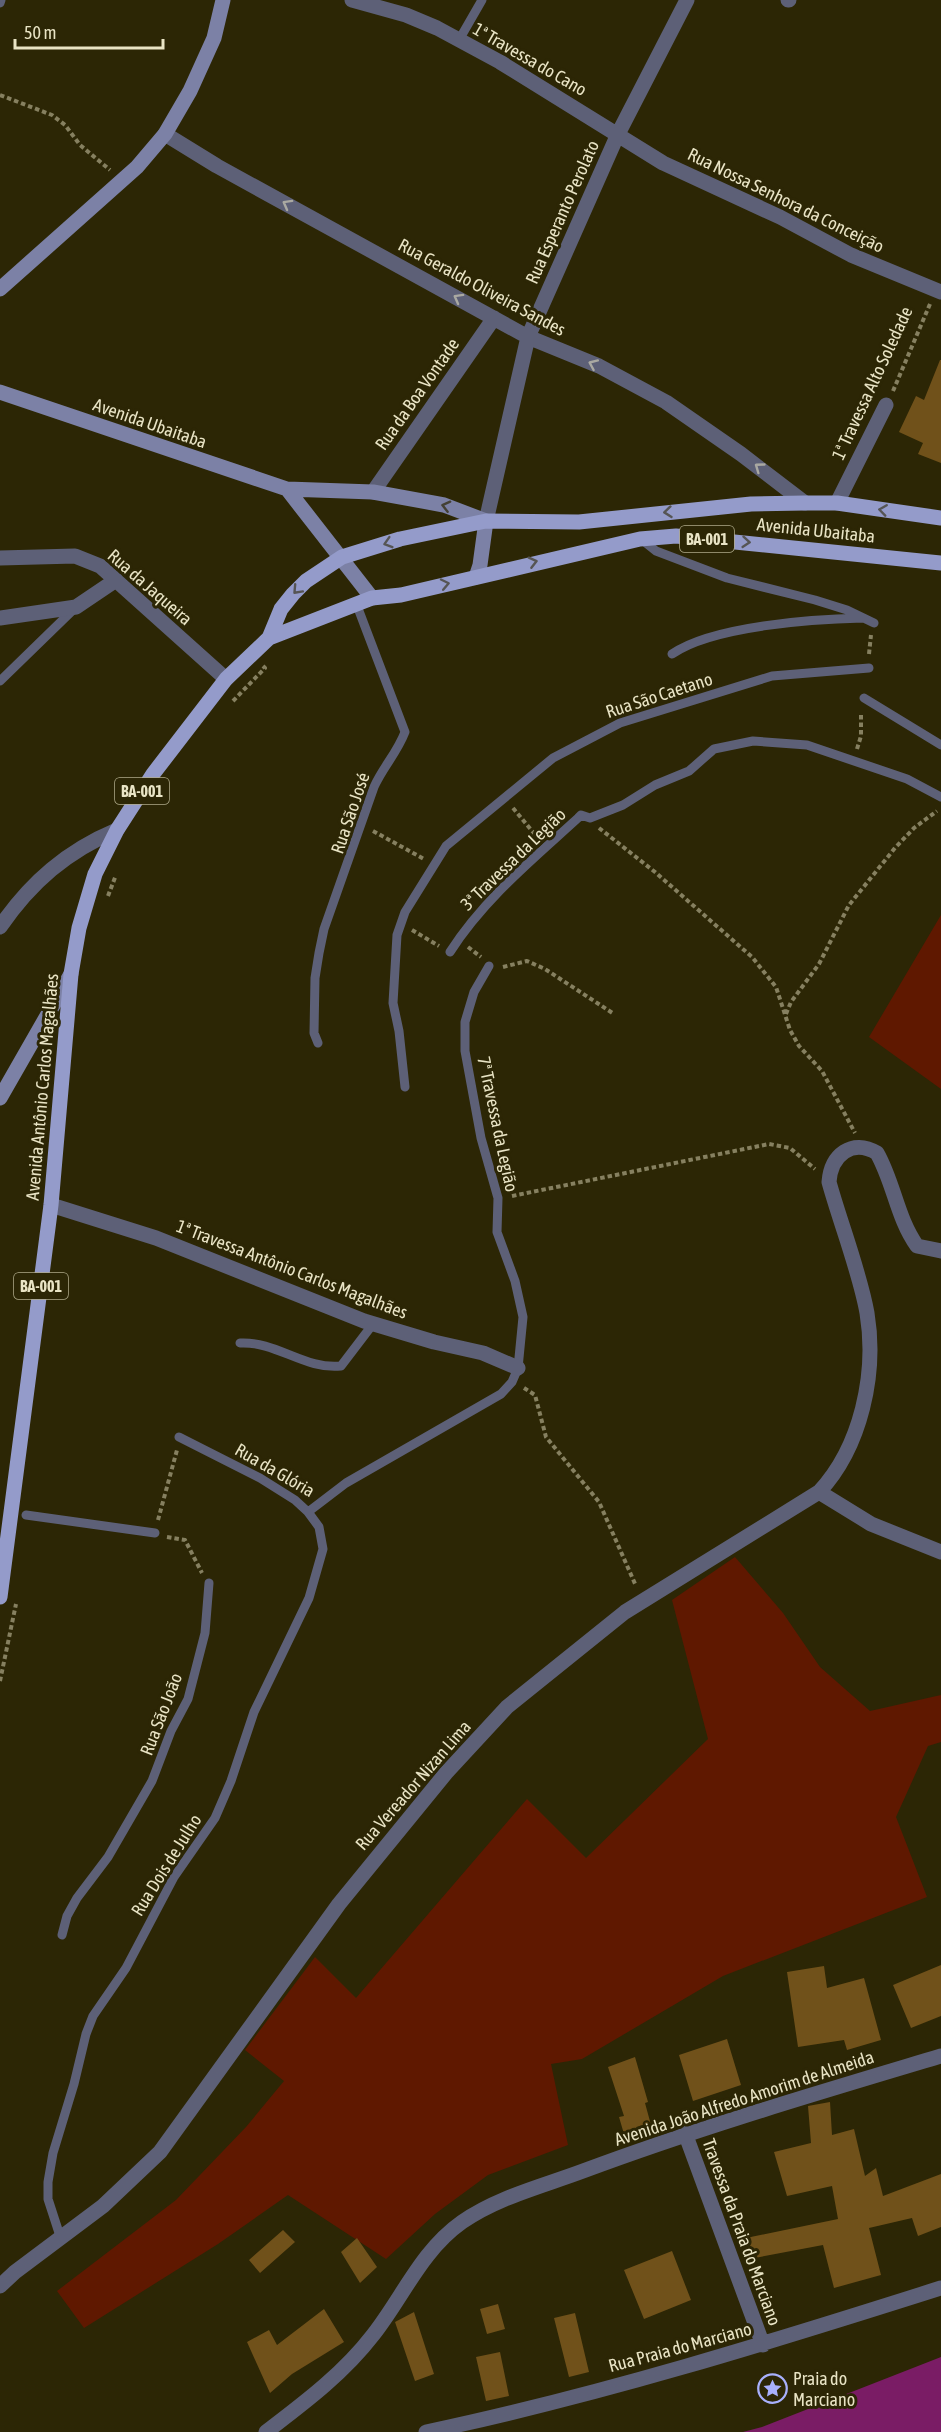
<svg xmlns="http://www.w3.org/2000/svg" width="941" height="2432" viewBox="0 0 941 2432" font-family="'Asap Condensed',sans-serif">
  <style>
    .green { fill: #5f1800 }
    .water { fill: #7a1c65 }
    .building { fill: #70511a }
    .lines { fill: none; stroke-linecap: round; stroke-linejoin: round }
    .path { stroke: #868060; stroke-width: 4; stroke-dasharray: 4.5 3; stroke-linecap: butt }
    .service { stroke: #5d6077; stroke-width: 9 }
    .minor { stroke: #5d6077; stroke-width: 15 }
    .secondary { stroke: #7c81a6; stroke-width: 15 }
    .primary { stroke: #949bca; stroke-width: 15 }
    .oneway { stroke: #aaa9a2 }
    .oneway2 { stroke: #444135 }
    .oneway3 { stroke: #565554 }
    .labels { text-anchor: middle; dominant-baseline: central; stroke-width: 6; stroke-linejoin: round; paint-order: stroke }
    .shield { fill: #2c2605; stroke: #b0ab8b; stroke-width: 1.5 }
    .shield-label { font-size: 16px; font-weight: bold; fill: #e9e4c5 }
    .street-label { font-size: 18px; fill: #e9e4c5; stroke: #2c2605 }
    .poi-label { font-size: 18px; fill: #e9e4c5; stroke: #2c2605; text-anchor: start }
  </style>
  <rect width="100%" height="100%" fill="#2c2605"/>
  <!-- green -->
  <path class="green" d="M941,915V1089L869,1037Z
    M735,1557L783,1613L820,1667L870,1711L941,1695V1742L928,1746L896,1817L927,1897L723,1976L582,2059L551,2064L568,2145L488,2175L435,2214L386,2259L288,2195L218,2244L84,2328L57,2291L176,2200L246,2127L284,2081L245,2050L315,1957L356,1998L527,1799L586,1858L708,1739L672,1600Z"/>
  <!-- water -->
  <path class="water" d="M941,2357V2432H743L762,2427Z"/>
  <!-- building -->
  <path class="building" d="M940,360H941V463L918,454L923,443L899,432L916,396L924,400Z
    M941,1965V2016L911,2028L893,1985Z
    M824,1966L827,1988L864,1978L881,2040L847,2050L844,2040L798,2047L787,1972Z
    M727,2039L741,2085L693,2101L679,2055Z
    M635,2057L648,2102L645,2103L651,2125L624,2134L619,2117L624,2116L608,2067Z
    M830,2102L832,2135L854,2129L865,2176L876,2168L883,2196L941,2174V2227L918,2236L912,2218L869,2228L881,2275L834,2288L823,2245L744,2260L741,2239L838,2219L832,2186L787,2196L774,2152L811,2143L808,2106Z
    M283,2230L295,2242L260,2273L249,2260Z
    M357,2238L377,2267L360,2283L341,2252Z
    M672,2251L691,2300L644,2319L624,2270Z
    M498,2304L505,2329L487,2334L480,2309Z
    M324,2309L344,2342L292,2374L270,2393L247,2342L269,2330L277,2345Z
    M414,2312L434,2374L415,2381L395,2322Z
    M575,2313L589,2372L569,2377L554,2318Z
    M500,2352L509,2396L486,2401L476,2357Z"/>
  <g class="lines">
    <!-- path -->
    <path class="path" d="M0,95L52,115L65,125L80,145L110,170
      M893,391L930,304
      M869,654L871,635
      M233,701L265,668L263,666
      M857,749L861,736V712
      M513,808L537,837
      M599,828L655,872L752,957L776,987L790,1030L799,1046L822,1071L855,1133
      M373,831L424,859
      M108,896L116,875
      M412,930L439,946
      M468,947L481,957
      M503,967L527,961L545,969L614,1014
      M786,1014L791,1002L819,964L849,905L895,848L914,828L937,811
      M512,1196L769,1144L790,1148L815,1169
      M524,1388L535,1395L546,1437L599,1502L636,1586
      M158,1520L177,1450
      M167,1537L185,1540L202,1573
      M0,1681L16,1604"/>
    <!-- service -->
    <path class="service" d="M0,3L1,0
      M459,40L482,0
      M641,539L656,551L727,578L815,600L847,610L874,623
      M672,654C712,626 813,619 863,618
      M0,681L74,609
      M864,698L941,745
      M450,952C484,899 532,860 578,818L581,815L590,818L623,805L655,785L689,771L714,749L753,741L807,745L907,779L941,797
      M318,1043L314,1033L315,978L319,953L324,929L374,787C383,767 397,753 405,732L356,603
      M405,1087L399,1031L393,1003L397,935L405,912L446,846L553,758L620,723L772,676L869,668
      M240,1343C276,1341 305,1370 341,1366L373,1324
      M308,1512L346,1483L501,1394L512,1382L518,1368L523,1317L515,1281L497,1232L498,1198L481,1138L465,1051V1022L474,992L489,966
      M26,1515L155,1533
      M62,1935L67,1916L77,1898L108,1857L152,1781L171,1731L188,1699L205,1633L209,1583
      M61,2239L48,2199V2182L53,2153L74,2084L86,2034L93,2016L126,1968L174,1877L215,1818L231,1781L254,1712L309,1598L323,1549L319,1527L308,1512L295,1500L260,1478L179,1437"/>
    <!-- minor -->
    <path class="minor" d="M352,0L406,15L437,28L500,62L663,163L780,217L851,255L941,292
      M788,0H789
      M165,134L217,166L528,337L599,366L666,402L741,454L805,503
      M373,492L494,318
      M837,503L886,405
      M486,521L528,337L618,134L687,0
      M0,558L75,556L100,566L226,679
      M0,618L76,607L116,580
      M0,927C31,882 67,851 117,830
      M51,1205L156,1238L364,1321L434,1342L483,1353L518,1368
      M819,1492L871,1524L941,1552
      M685,2133L763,2345
      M0,2286L15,2272L103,2206L160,2152L339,1904L446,1773L507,1707L625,1612L819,1492C861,1447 877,1374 867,1313C860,1273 840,1222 829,1182C831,1155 852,1138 877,1153C894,1183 897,1218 917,1246L941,1251
      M266,2432C304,2403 343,2374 373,2335C403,2297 421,2251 462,2222C498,2197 543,2186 583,2171C701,2127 821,2092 941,2056
      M426,2432C601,2395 771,2342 941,2288"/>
    <!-- secondary -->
    <path class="secondary" d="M0,289L137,167L165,134L190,91L214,38L223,0
      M0,392L287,489L373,492L444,505L486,521L480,565L476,577
      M287,489L372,598
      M0,1098L71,974"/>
    <!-- primary -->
    <path class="primary" d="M269,638L281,609L293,594L306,581L342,557L400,539L486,521L579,522L751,504L805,503H837L941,518
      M0,1597L51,1205L71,974L79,928L95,874L117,830L153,774L226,679L269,638L372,598L401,595L640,539L676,536L941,563"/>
  </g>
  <!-- one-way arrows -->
  <defs><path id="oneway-chevron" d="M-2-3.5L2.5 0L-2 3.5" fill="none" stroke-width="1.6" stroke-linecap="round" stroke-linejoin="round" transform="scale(1.5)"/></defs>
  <g class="oneway">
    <use href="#oneway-chevron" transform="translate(287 204) rotate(-151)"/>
    <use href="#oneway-chevron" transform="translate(458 298) rotate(-151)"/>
    <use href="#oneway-chevron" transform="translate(593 364) rotate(-156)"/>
    <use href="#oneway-chevron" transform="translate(759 467) rotate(-144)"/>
  </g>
  <use class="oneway2" href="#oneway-chevron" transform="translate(446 506) rotate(-166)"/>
  <g class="oneway3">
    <use href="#oneway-chevron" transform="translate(883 510) rotate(-172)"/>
    <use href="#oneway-chevron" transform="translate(668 512) rotate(174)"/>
    <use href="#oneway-chevron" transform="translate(746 542) rotate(5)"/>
    <use href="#oneway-chevron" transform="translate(388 543) rotate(163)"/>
    <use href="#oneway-chevron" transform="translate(533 562) rotate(-14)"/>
    <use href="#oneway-chevron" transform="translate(445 584) rotate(-12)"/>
    <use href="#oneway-chevron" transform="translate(297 590) rotate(133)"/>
  </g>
  <!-- icons -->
  <defs>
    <symbol id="sight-ring" viewBox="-11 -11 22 22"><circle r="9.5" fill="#2c2605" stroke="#a8b0fc" stroke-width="1.5"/><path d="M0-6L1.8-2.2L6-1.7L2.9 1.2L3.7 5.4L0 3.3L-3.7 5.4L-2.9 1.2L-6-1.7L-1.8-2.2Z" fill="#a8b0fc"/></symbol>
  </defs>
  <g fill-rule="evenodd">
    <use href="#sight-ring" x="756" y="2372" width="33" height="33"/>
  </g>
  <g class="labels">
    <!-- shield labels -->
    <g class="shield">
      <rect x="680" y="526" width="54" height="26" rx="4.5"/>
      <rect x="115" y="778" width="54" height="26" rx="4.5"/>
      <rect x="14" y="1273" width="54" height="26" rx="4.5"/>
    </g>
    <g class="shield-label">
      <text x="707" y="539">BA-001</text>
      <text x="142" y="791">BA-001</text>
      <text x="41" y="1286">BA-001</text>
    </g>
    <!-- street labels -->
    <g class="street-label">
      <text transform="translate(530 59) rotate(30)">1ª Travessa do Cano</text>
      <text transform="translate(786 200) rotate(26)">Rua Nossa Senhora da Conceição</text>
      <text transform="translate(562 212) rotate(-66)">Rua Esperanto Perolato</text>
      <text transform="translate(482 287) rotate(28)">Rua Geraldo Oliveira Sandes</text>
      <text transform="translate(872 383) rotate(-65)">1ª Travessa Alto Soledade</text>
      <text transform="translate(417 394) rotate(-55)">Rua da Boa Vontade</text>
      <text transform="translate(150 423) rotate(19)">Avenida Ubaitaba</text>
      <text transform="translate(816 530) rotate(6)">Avenida Ubaitaba</text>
      <text transform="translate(150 587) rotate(41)">Rua da Jaqueira</text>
      <text transform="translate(659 695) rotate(-18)">Rua São Caetano</text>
      <text transform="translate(350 813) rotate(-71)">Rua São José</text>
      <text transform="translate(513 859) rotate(-44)">3ª Travessa da Legião</text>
      <text transform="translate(42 1087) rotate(-85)">Avenida Antônio Carlos Magalhães</text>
      <text transform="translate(498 1124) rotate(78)">7ª Travessa da Legião</text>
      <text transform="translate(292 1269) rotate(21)">1ª Travessa Antônio Carlos Magalhães</text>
      <text transform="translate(275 1470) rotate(30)">Rua da Glória</text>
      <text transform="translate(161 1714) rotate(-69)">Rua São João</text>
      <text transform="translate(413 1785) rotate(-49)">Rua Vereador Nizan Lima</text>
      <text transform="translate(166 1865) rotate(-58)">Rua Dois de Julho</text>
      <text transform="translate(744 2098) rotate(-18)">Avenida João Alfredo Amorim de Almeida</text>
      <text transform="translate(742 2232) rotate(70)">Travessa da Praia do Marciano</text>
      <text transform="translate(680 2347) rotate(-15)">Rua Praia do Marciano</text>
    </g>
    <!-- poi labels -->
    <g class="poi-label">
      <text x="793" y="2378">Praia do<tspan x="793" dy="21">Marciano</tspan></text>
    </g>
  </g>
  <!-- scale -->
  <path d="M15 39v9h148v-9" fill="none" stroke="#e9e4c5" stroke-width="3"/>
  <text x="24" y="39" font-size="18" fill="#e9e4c5" stroke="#2c2605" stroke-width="4.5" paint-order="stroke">50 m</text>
</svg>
